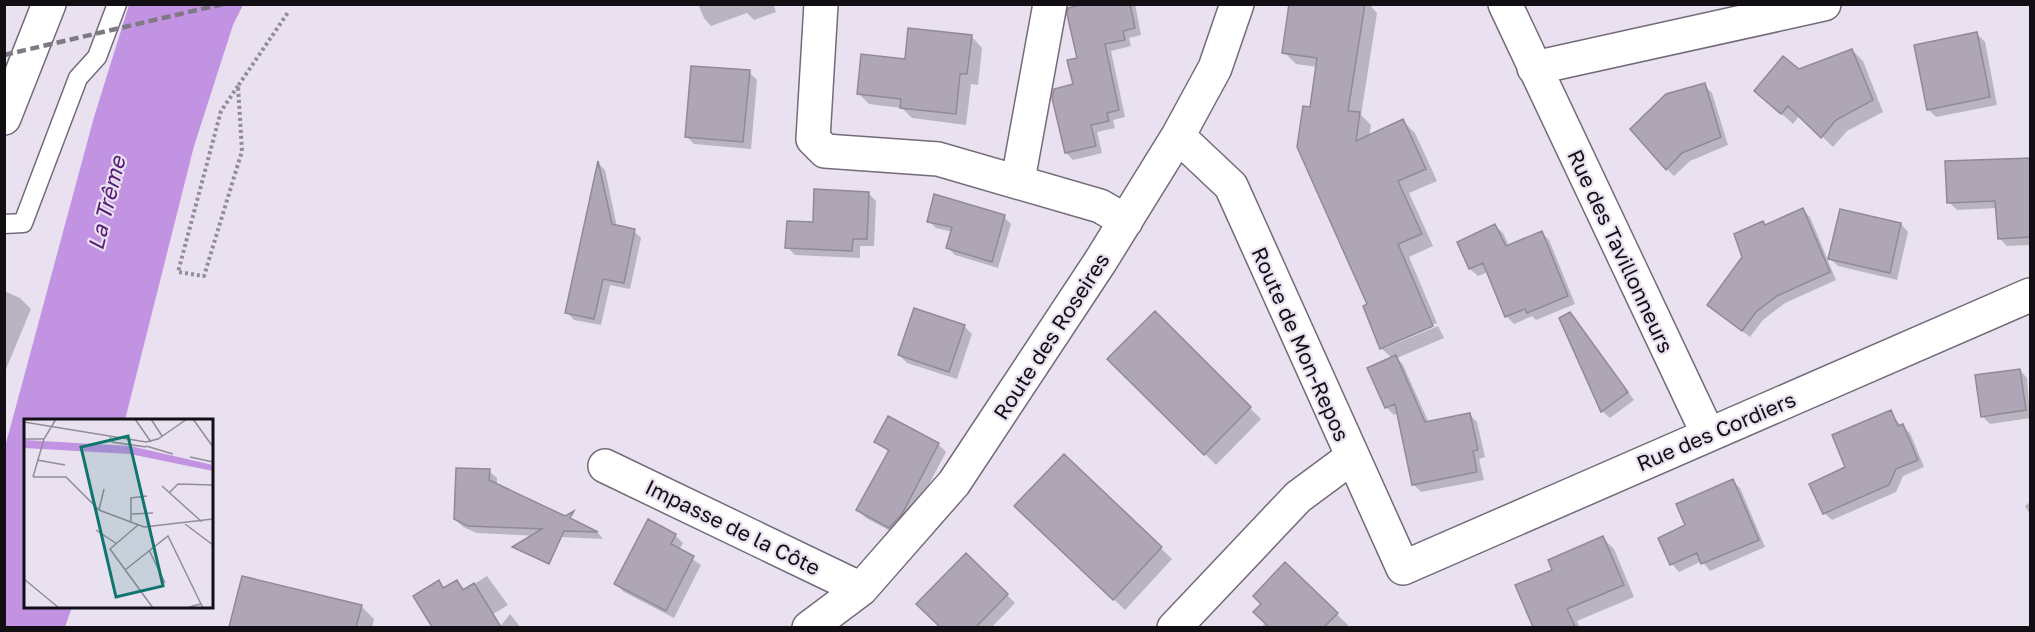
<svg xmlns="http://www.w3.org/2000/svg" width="2035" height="632" viewBox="0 0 2035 632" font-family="'Golos Text',sans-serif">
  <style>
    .water { fill: #c193e2 }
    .shadow { fill: #0003 }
    .building { fill: #aea6b5; stroke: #928998; stroke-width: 1.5 }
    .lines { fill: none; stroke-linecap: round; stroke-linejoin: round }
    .service-casing { stroke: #736b79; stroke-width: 21 }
    .minor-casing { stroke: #736b79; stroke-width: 36 }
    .path { stroke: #938c98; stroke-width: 4; stroke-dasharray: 3 3; stroke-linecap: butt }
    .service { stroke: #fff; stroke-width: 18 }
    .minor { stroke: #fff; stroke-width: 33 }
    .rail { stroke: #7f7983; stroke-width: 4.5; stroke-dasharray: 9 4.5; stroke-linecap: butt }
    .labels { text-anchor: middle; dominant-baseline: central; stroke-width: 4.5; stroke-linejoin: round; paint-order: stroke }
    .street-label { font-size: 21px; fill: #120f14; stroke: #e9e0f0 }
    .water-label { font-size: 22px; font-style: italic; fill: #551976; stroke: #e9e0f0 }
    .inset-road { fill: none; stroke: #938c98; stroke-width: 1.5 }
    .view { fill: #0f766e; fill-opacity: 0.15; stroke: #0f766e; stroke-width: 3 }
    .inset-edge { fill: none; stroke: #120f14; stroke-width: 3 }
  </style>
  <rect width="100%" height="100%" fill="#e9e0f0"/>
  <!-- water -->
  <path class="water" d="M129,5H243L233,25L194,146L125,420H26V606L72,607L65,627H5V447L94,117Z"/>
  <!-- shadow -->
  <path class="shadow" d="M698,4H773L776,12L754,20L747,13L711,26L704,18Z
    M1090,4H1135L1141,35L1129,38L1131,46L1111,51L1125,117L1113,120L1115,128L1097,132L1102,153L1073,160L1066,153L1074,86Z
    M1292,4H1369L1377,13L1361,115L1371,125L1369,137L1403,121L1415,133L1437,181L1409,193L1433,246L1409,257L1437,323L1385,345V348L1438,326L1444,338L1397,358L1403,365L1429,423L1469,414L1477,422L1485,457L1479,459L1484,480L1421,492L1413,484L1398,413L1394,415L1386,407L1392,358L1381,348L1311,108L1317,67L1296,64L1284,52Z
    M1977,34L1985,42L1997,105L1936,117L1928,109Z
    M971,36L982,48L978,85L971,84L966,125L912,118L902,108L869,104L858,93L906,61Z
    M1852,50L1863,61L1883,112L1847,131L1833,147L1800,115L1793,124L1756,91L1799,70Z
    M749,72L757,80L751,149L694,144L686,136Z
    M1704,85L1712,93L1728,145L1690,161L1674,176L1667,169Z
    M2030,160V245L2007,246L1999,238L1997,208L1957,210L1949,202Z
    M599,164L605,170L617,227L634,231L641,238L630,289L610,285L601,325L574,320L567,312Z
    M868,193L876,201L874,246H860V258L795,255L787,247Z
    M1803,210L1810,217L1836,280L1785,303L1763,320L1750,337L1709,305L1766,226Z
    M1004,217L1011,224L998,268L955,255L948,248L953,232L936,228L929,221Z
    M1901,224L1908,232L1897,280L1838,266L1830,259Z
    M1495,226L1503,233L1509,246L1541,232L1549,240L1575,304L1536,320L1532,316L1514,324L1506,316L1488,272L1478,276L1470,269L1459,243Z
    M4,291L20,298L31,309L4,374Z
    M1155,313L1261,419L1216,465L1109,359Z
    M1577,322L1634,400L1610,418L1602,411Z
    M964,326L972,334L957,379L907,363L899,355Z
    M2020,370L2027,378L2030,418L1990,424L1982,416Z
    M1890,412L1901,426L1910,433L1924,467L1903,476L1896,492L1832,520L1824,513L1847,467Z
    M876,442L938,444L946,452L909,522L898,535L866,518L858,510L889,452Z
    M1064,456L1172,559L1125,610L1027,516Z
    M489,471L497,478V485L598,533L603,539L477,533L463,527L455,519Z
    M1733,481L1740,488L1765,547L1710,571L1702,561L1679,572L1672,564L1660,538L1687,526Z
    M2030,502V514L2025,506Z
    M675,535L683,543L679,550L701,565L674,618L624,592L616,584Z
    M1603,538L1614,549L1634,597L1577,621L1580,628H1534L1517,586L1554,571Z
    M966,555L1015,603L991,628H941L918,604Z
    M1285,564L1348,625L1345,628H1261L1265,623L1263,604Z
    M487,576L508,605L470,628H433L415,596L439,582L445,588L457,582L465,590Z
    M243,578L361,606L374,619L372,628H230Z
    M510,614L521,628H499Z"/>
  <!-- building -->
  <path class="building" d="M1083,4H1130L1135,28L1123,31L1125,40L1105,44L1119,110L1107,113L1109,121L1091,125L1096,146L1065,153L1052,98L1054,89L1073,84L1067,60L1077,58L1067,14L1068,8Z
    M1289,4H1365L1348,111L1360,112L1356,141L1403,119L1426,169L1398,181L1422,234L1398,244L1433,326L1380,349L1363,306L1367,304L1297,147L1303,106L1310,107L1317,58L1282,53Z
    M908,28L972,35L967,74H960L956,114L900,108L901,99L857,94L861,54L905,59Z
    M1977,32L1990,97L1927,110L1914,45Z
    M1852,49L1873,100L1836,120L1821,138L1788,106L1781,114L1754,91L1783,56L1799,69Z
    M691,66L750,70L743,142L685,137Z
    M1705,83L1721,137L1682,153L1666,170L1630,129L1666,94Z
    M2031,158V237L1998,239L1995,201L1947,203L1945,161Z
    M598,161L612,224L635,229L624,283L603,279L594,319L565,313Z
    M814,189L869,192L867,239H853L852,251L785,248L787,221L813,222Z
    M934,194L1005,215L992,262L946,248L952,227L927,222Z
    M1803,208L1830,272L1777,296L1756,312L1742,331L1707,305L1742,257L1734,234L1763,221L1765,225Z
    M1840,209L1901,223L1890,273L1828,259Z
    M1495,224L1506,246L1542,231L1568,296L1527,313L1525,309L1505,317L1483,263L1469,269L1457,242Z
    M914,308L965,325L949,372L898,355Z
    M1155,311L1251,407L1204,455L1107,359Z
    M1570,312L1628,392L1601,412L1559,318Z
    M1396,355L1425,422L1470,413L1478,450L1473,451L1477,472L1412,485L1395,404L1385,408L1367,368Z
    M2020,369L2026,410L1981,417L1975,375Z
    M1891,410L1898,426L1903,424L1918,460L1896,469L1889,485L1823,514L1809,484L1845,467L1832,435Z
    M888,416L939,443L902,514L889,528L856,510L889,450L874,442Z
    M1064,454L1162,547L1113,600L1014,506Z
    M456,468L490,469L489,480L565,516L574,511L570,518L598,532L564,531L549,564L512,547L542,529L468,526L454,519Z
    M1733,479L1759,540L1701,564L1697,553L1670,565L1658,538L1685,525L1676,504Z
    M648,519L676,534L671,544L694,556L666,611L614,584Z
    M1603,536L1624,585L1567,609L1575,627H1533L1515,585L1552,570L1548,560Z
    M966,553L1008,594L976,627H940L916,604Z
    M1285,562L1338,613L1324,627H1269L1253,612L1261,604L1253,596Z
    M242,576L362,605L356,627H229Z
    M439,580L443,588L457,580L463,590L474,583L501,627H432L413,596Z"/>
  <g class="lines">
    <defs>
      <path id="service" d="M4,224L23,223L78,78L97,57L117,4"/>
      <path id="minor" d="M821,4L813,139L825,151L938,159L1100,206L1126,221
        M1505,4L1708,434
        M1534,68L1824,4
        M4,118L49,4
        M1178,136L1231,186L1403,568L2030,295
        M1018,180L1050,4
        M605,466L861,589
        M809,628L861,589L954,483L1100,262L1178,136L1215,68L1237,4
        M1174,628L1298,497L1352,457"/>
    </defs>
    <!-- service casing -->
    <use href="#service" class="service-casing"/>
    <!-- minor casing -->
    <use href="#minor" class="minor-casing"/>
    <!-- path -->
    <path class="path" d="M238,86L221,111L178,272L204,276L242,151L238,86L289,11"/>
    <!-- service -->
    <use href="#service" class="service"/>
    <!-- minor -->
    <use href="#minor" class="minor"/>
    <!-- rail -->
    <path class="rail" d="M4,55L223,4"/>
  </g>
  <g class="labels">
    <!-- street labels -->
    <g class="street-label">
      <text transform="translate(1621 251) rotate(65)">Rue des Tavillonneurs</text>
      <text transform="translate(1051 336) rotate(-57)">Route des Roseires</text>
      <text transform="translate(1301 344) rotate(66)">Route de Mon-Repos</text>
      <text transform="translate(1716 431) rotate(-23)">Rue des Cordiers</text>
      <text transform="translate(733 527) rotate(26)">Impasse de la Côte</text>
    </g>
    <!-- water labels -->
    <g class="water-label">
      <text transform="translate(106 203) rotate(-76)">La Trême</text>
    </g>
  </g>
  <!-- overview -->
  <g transform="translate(24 419)">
    <rect width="189" height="189" fill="#e9e0f0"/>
    <path d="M0,21L106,27L189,46V52L106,35L0,29Z" fill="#c193e2"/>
    <path class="inset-road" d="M111,0L127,23M127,0L138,17M169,0L189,28M0,3L122,23L134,20L163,0M86,18L88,23L122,28M0,20H20M122,27L149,35M166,38L189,43M13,41L41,46M9,58H42L75,91L120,108L189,100M9,58L20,20L32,0M138,67L178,103M145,74L154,65L189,66M75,91L80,70M108,95L129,94M107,104V79L123,77M161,105L189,126M114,106L86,130L129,189M72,111L93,125M125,131L141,164M101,151L144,117L177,185M0,160L35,189M162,189L177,185L179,189"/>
    <path class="view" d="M104,17L139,167L92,178L57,28Z"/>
    <rect width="189" height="189" class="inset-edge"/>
  </g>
  <!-- border -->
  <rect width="2035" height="632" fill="none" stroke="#120f14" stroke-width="12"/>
</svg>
